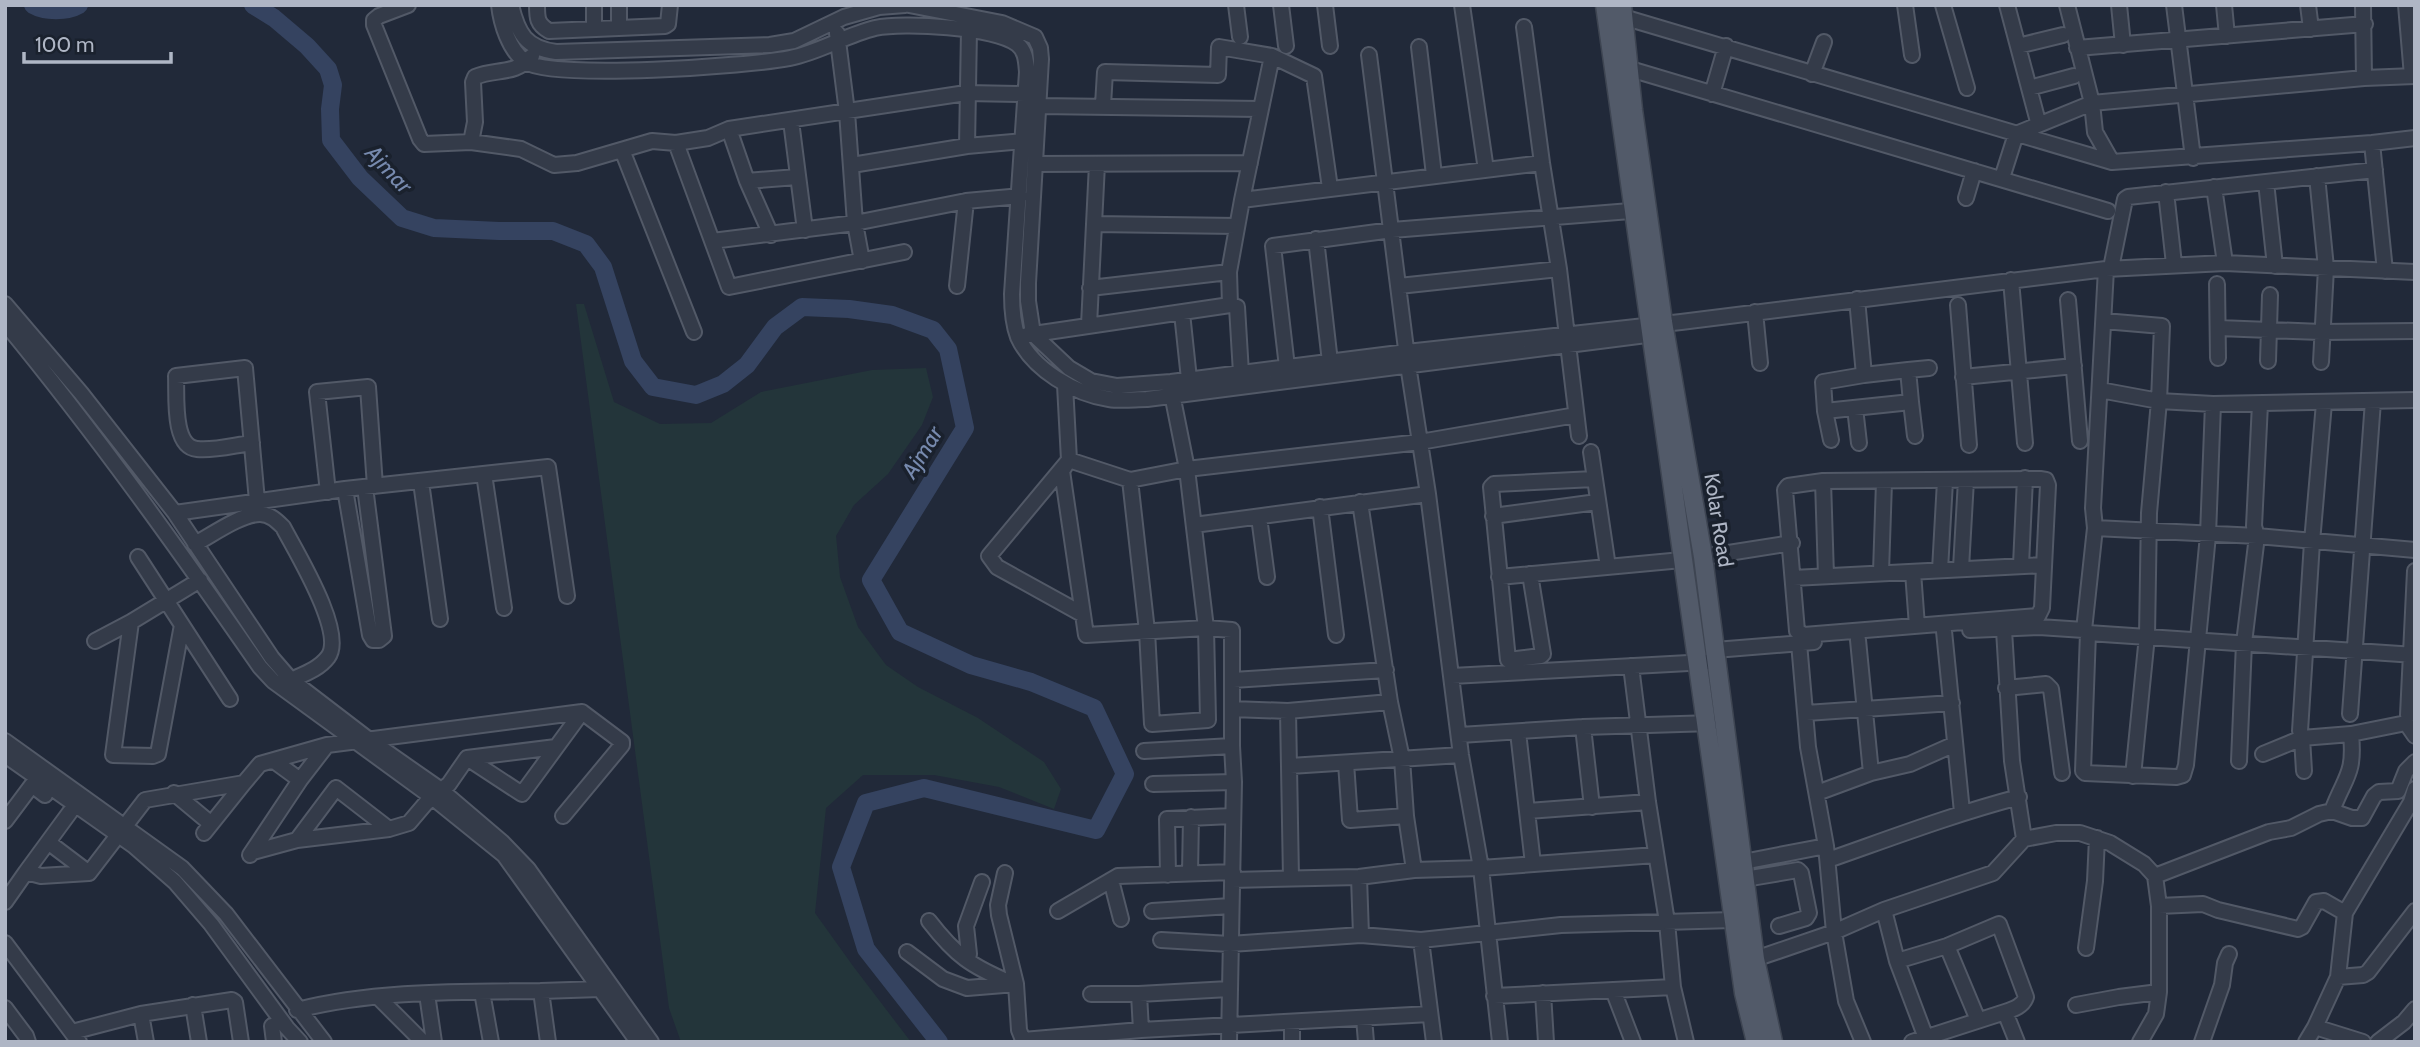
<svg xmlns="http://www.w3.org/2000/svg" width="2420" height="1047" viewBox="0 0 2420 1047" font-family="Cabin,sans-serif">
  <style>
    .green { fill: #23353a }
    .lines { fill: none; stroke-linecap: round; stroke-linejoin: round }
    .river { stroke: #354360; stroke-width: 18 }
    .minor-casing { stroke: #525967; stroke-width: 18 }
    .major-casing { stroke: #3e4552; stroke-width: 21 }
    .minor { stroke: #343b49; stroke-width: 14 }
    .major { stroke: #525a69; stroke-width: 18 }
    .labels { text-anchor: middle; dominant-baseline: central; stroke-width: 7; stroke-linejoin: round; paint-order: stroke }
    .street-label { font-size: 21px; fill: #afb6c5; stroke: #1a212d }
    .water-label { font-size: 23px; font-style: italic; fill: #778aae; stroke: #1a212d }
  </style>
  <rect width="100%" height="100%" fill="#212939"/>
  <!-- green -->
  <path class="green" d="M576,304H584L614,402L660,424L711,423L761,392L872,370L926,368L933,397L922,425L888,474L854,505L836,536L840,577L858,627L886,665L918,687L978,718L1044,762L1061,789L1054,809L999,787L934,775H863L826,808L815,913L853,966L911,1042H681L669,1008Z"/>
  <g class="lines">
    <!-- river -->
    <path class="river" d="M33,5C45,12 67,12 79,5
      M253,5L274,18L307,46L328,69L333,85L330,109L331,140L360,178L402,218L434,228L499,231H553L586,244L603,267L633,361L653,387L696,395L723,384L747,365L775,327L802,307L849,309L892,315L933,330L948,349L965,428L871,580L900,632L971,665L1031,682L1094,708L1125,774L1096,830L924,788L866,803L841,867L866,949L939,1042"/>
    <defs>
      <path id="minor" d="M408,5L379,16L374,20V25L420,139L424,144L471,142L521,149L554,165L577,163L652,141L676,143L708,138L729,129L966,93L1025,94
        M499,5C501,23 509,51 526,62C554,80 750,66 790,58C820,52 846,35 875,28C904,22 993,27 1017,44C1026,51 1026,61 1027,72L1012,294C1012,308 1013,324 1018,337C1033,370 1075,394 1109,399C1121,401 1135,399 1147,399L1662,333
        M511,5C518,34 526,48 556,52L770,45L794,41L844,17L879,7L905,5
        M537,5C537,18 537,24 549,31L665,26L668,24L670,5
        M594,5V29
        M619,5V28
        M909,5L1002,23L1035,37L1040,48L1041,59L1028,283V301L1033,334L1069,368L1091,381L1117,386L1171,382L1407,352L1681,322L2106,269L2225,263L2415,272
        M1236,5L1240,37
        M1281,5L1286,46
        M1325,5L1330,46
        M1462,5L1486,170
        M1905,5L1912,55
        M1943,5L1967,88
        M2007,5L2037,118
        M2067,5L2092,103L2095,132L2112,162
        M2119,5L2123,45
        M2174,5L2193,158
        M2224,5L2227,36
        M2308,5L2311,29
        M2363,5L2364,78
        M2406,5L2412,76
        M1623,17L2112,162L2372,143L2415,138
        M1524,27L1542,163L1559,269L1579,436
        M837,33L847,112L855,223L862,261
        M2018,46L2063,35
        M1419,47L1434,175
        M2077,48L2365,24
        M1369,55L1408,365L1428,494L1461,755L1481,868L1500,1042
        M1630,69L2108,211
        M1812,74L1824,42
        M2029,88L2074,76
        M1712,94L1726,46
        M1103,105L1105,72L1218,75L1219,47L1272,56L1314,76L1330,188
        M1039,106L1260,109
        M791,121L805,230
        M729,129L747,181L771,235
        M471,142L475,122L473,82L475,77C496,68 514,76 532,56
        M676,143L729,287L904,252
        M2372,143L2385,271
        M967,146L969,30
        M622,150L694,332
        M1036,164L1250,163
        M852,165L967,146L1023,141
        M2317,176L2326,268L2321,362
        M2002,178L2016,134L2092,103L2364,78L2415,76
        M747,181L797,177
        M2266,182L2275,266
        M2214,187L2225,263
        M2166,192L2174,264
        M1966,198L1974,171
        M1242,200L1542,163
        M1094,224L1237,226
        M1316,239L1330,362
        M712,241L855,223L966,201L1020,196
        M2111,268L2125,199L2128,197L2375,170
        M2011,280L2025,443
        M2217,284L2218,358
        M957,286L966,201
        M1399,286L1559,269
        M1090,288L1229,272
        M1857,299L1864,375
        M2068,300L2080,441
        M5,304L81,393L175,513L272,658L291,680L368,739L441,790L502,842L528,869L651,1042
        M1958,305L1969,445
        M1755,312L1760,363
        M1182,313L1189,379
        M2104,321L2162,326L2159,401L2149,513L2147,636L2133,776
        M5,323C96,434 179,550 260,667L273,681L432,797L504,855L638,1042
        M1089,325L1097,164
        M2219,328L2321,332L2415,331
        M1027,335L1230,305
        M2268,361L2270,295
        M1287,367L1273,246L1392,230L1643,210
        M1908,370L1929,368
        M1241,373L1237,307L1230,305L1229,272L1242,200L1272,56
        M1963,377L2074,366
        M1065,385L1069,460L989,556L997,567L1082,614
        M2100,390L2159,401L2213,404L2415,400
        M1855,408L1859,443
        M1825,411L1823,382L1864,375L1908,370L1911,402
        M1831,440L1825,411L1911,402L1915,436
        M252,443C235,445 214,451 197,449C172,447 177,395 176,376L245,368L257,501
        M1591,452L1608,567
        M484,474L504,608
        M2040,479L2046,480L2048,485L2042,608L2038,616L1804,635L1797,631L1785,490L1788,486L1823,481Z
        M1130,480L1147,631L1152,724L1208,720L1206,628L1187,469L1171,389
        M1823,481L1826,576
        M421,482L440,619
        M345,489L370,635L373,640H379L384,636L365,487
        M328,492L317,392L368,387L375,486
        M1360,502L1390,702L1402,759L1406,816L1414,870
        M1320,507L1336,635
        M175,513L345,489L548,467L567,596
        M1493,516L1597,502
        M1259,517L1267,577
        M1194,525L1428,494
        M2095,528L2257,536L2415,550
        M195,544C212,535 241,514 260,514C270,514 277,521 283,527C296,552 346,633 328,657C319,669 304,674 291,680
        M138,557L230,699
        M1703,557L1792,543
        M2021,565L2025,478
        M1961,568L1966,480
        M1940,570L1945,481
        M1881,572L1884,482
        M1913,572L1917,626
        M1530,574L1543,654L1541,656L1508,660L1491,487L1494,484L1594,479
        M1499,577L1682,560
        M1793,578L2044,565
        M182,625L158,754L153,756L113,755L131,622L200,580
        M1970,630L2039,627L2084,630L2088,633L2415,655
        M2004,630L2012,761L2024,839
        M2084,630L2095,528L2093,508L2106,269
        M1944,631L1962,812
        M2088,633L2083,771L2085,773L2176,777L2183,775L2186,765L2208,535L2213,404
        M1858,640L1871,773
        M95,641L131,622
        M1799,643L1808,747L1826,846L1834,932L1846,1001L1863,1042
        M1715,650L1814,642
        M1631,666L1648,802L1667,922L1673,987L1686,1042
        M1452,676L1707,662
        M1233,680L1386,670
        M2006,688L2046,684L2051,689L2062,773
        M1232,709L1288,711L1390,702
        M1288,711L1291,878
        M1806,713L1952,703
        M2350,714L2373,401
        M2408,715L2415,571
        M1583,727L1592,807
        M2300,731L2312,542L2324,403
        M1518,732L1533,864
        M2351,734L2406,723L2415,736
        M1460,735L1583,727L1713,723
        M5,741L182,868L226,914L324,1042
        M556,747L467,758L522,794L582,712
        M1144,751L1232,746
        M2263,754L2302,738
        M5,755L134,846L175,882L211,924L287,1028L300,1042
        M274,761L300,780
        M2239,761L2244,643L2257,536L2254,526L2260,404
        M1346,763L1350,820L1406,816
        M1290,766L1461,755
        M244,783L260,764L327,745L582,712L622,742V745L563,816
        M1153,784L1234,782
        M174,793L210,823
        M1817,793L1871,773L1910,764L1955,744
        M1528,811L1648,802
        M2332,811L2352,818H2362L2374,796L2379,792L2398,791L2406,771L2415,762
        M5,821L32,785L45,795
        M297,840L336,788L389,829
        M48,842L89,873
        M253,852L297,840L389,829L409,823L426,803L449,784L467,758
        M250,855L300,780L327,745
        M1828,860C1891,838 1954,814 2019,797
        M1743,862L1826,846
        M26,872L70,812
        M1005,873L998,905L999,915L1016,984
        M1190,873L1191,817
        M1168,875L1167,819L1232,816
        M2155,876L2159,906L2203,904L2218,910L2298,929L2302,927L2316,902L2324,901L2345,913L2411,802L2415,789
        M1359,877L1361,935
        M1745,879L1798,870L1801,873L1809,913L1806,918L1779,926
        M1111,880L1121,919
        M1232,880L1359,877L1414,870L1481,868L1656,855
        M5,902L26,872L41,876L89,873L145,800L244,783L204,833
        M1884,910L1897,961L1926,1038
        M1058,911L1118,876L1233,872
        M1152,911L1231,906
        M929,921C956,956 971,966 1011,983
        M1161,940L1230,944L1361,935L1421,940L1561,925L1733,920
        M1421,940L1434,1042
        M5,943L79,1042
        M1947,946L1978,1020
        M2086,948L2095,881L2097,838
        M907,952L943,979L967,988L1016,984L1019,1030L1023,1040L1141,1030L1430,1014
        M1755,959L1834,932L1884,910L1993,873L2024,839L2056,833H2080L2110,843L2144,864L2155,876L2269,832L2291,828L2319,814L2332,811C2345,776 2355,775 2351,734L2302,738L2304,771
        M967,960L969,954L966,926L982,882
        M1897,961L1947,946L1999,924L2026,997C2023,1006 2014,1009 2005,1012L1912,1042
        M2338,977L2363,975L2368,972L2415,911
        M1613,990L1633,1042
        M541,991L600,989
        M482,992L491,1042
        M1543,993L1546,1042
        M427,994L434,1042
        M1091,994H1139
        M1494,996L1673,987
        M378,997L423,1042
        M193,1005L199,1042
        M2076,1005L2119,997L2159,992
        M5,1008L26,1036L28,1042
        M297,1010C376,990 461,992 541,991L548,1042
        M2005,1012L2017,1042
        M141,1014L146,1042
        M1364,1018L1366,1042
        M272,1026L274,1042
        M2315,1027L2338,977L2345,913
        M1141,1030L1139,994L1229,989
        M72,1032L141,1014L232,1000L235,1002L241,1042
        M1229,1042L1234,782L1232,746V630L1206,628L1086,635L1062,471L1069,460L1130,480L1187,469L1420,442L1576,415
        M1292,1042V1023
        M2140,1042L2156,1014L2159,992V906
        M2202,1042L2222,985L2225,963L2229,954
        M2306,1042L2315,1027L2363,1042
        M2378,1042L2404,1022L2415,1009"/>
      <path id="major" d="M1605,5L1744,993L1756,1042
        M1622,5L1633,110L1663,322L1703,557L1755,959L1773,1042"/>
    </defs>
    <!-- minor casing -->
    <use href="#minor" class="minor-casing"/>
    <!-- major casing -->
    <use href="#major" class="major-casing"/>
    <!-- minor -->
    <use href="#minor" class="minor"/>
    <!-- major -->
    <use href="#major" class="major"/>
  </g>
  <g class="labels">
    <!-- street labels -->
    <g class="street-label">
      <text transform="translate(1719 520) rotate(81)">Kolar Road</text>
    </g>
    <!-- water labels -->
    <g class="water-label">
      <text transform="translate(389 169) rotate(47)">Ajmar</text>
      <text transform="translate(922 452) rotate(-58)">Ajmar</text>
    </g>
  </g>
  <!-- border -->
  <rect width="2420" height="1047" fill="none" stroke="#afb6c5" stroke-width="14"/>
  <!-- scale -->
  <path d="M24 52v10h147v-10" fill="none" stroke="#afb6c5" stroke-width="3.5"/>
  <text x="35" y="52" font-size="21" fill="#afb6c5" stroke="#1a212d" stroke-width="5" paint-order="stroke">100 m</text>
</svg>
